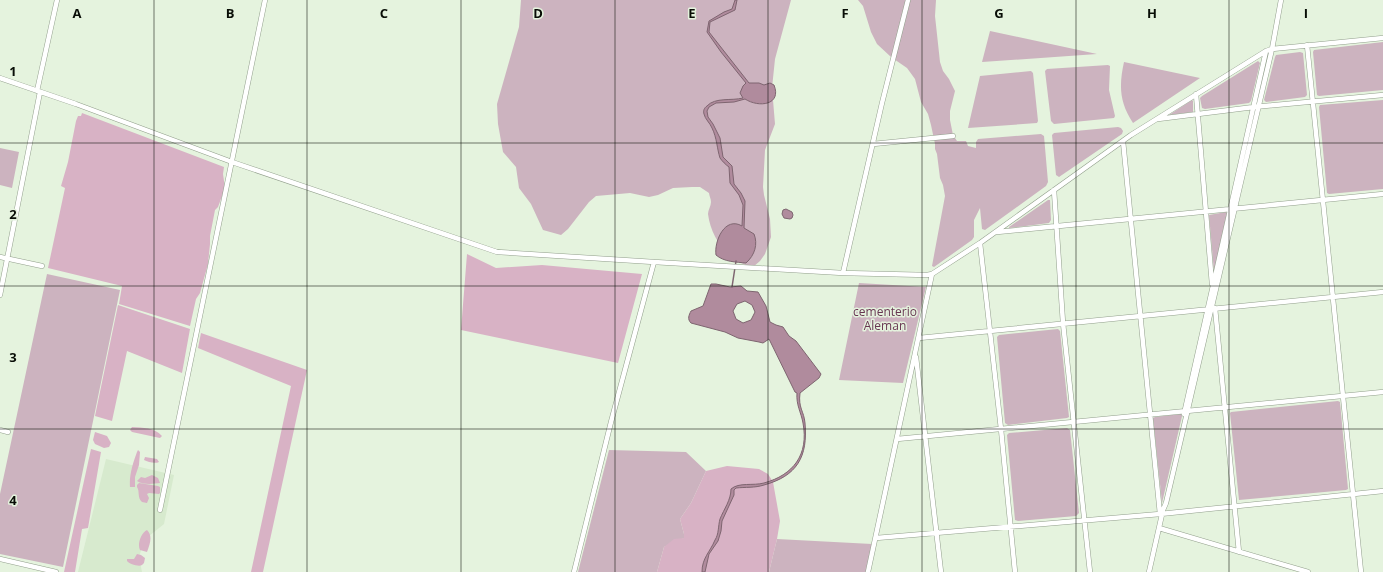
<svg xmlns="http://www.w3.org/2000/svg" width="1383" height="572" viewBox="0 0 1383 572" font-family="'Open Sans',sans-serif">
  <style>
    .built { fill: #d7eace }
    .green { fill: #ccb3bf }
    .forest { fill: #d8b2c5 }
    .water { fill: #b08b9d; stroke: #7e6570; fill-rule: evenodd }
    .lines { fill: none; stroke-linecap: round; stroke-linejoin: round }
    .stream { stroke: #7e6570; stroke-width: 1.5 }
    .minor-casing { stroke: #929f8c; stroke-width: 5.5 }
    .minor { stroke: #fff; stroke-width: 4.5 }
    .grid { fill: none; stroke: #080d06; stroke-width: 1; stroke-opacity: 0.55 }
    .labels { text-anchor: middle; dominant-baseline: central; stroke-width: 3; stroke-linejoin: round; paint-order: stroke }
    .park-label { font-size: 12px; fill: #683652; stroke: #e5f3de }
    .grid-label { font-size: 13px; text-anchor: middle; font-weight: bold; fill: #080d06; stroke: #e5f3de; stroke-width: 3; stroke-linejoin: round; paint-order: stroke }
  </style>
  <rect width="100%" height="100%" fill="#e5f3de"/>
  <!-- built -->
  <path class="built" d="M106,459L174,475L164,524L144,540L139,557L142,572H78Z"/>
  <!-- green -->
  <path class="green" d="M521,0H791L775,59L772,88L775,124L765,150L763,187L764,195L770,219L771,237L765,254L760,261L753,267C728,262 711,238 708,214C708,210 711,206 711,202C711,199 709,195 709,193L700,187H692L673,188L658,195L649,197L630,193L596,196L589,202L568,229L561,235L543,230L531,204L519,188L516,167L503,152L498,124L497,104L519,27Z
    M858,0H936L935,16L940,62L943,71L949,79L955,91L950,111V120L953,135L957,141H966L968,146L976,148V142L978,139L1041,134L1044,136L1048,182L1046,186L985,230L982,229L980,208L974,220V237L972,240L934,267L932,266L945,196L943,185L940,178L937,154L935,149V144L931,125L928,114L921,102L915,79L907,68L891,57L877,44L871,32L863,6Z
    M990,31L1097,54L982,62Z
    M1383,42V90L1319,96L1317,95L1313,52L1314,50Z
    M1300,52L1303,53L1307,95L1305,97L1266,102L1264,100L1275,57L1276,55Z
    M1258,61L1260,63L1251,101L1249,103L1205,109L1202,108L1200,98L1202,96Z
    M1124,62L1200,78L1133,123C1119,102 1119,85 1124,62Z
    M1108,65L1110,66L1109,90L1115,116L1114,118L1054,124L1051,121L1045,71L1047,69Z
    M1031,71L1033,73L1038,121L1037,123L968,128L980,76Z
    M1192,100L1193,101V112L1169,115Z
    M1383,100V189L1329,194L1327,193L1319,107L1320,105Z
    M1118,127L1121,128L1123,131L1122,134L1059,177L1056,175L1052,135L1054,133Z
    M0,148L19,152L12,188L0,185Z
    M1048,200H1050L1051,220L1049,223L1009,228V227Z
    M1226,212L1227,213L1214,272L1209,215Z
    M47,274L120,290L63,567L0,554V494Z
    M859,283L926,287L903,383L839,380Z
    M1058,329L1060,331L1069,417L1067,418L1008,425L1005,423L997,337L999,335Z
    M1338,401L1340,402L1348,489L1346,490L1239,500L1230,413L1231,412Z
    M1181,414L1182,416L1162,503L1153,418L1155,417Z
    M1067,428L1070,430L1079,513L1076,516L1018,521L1015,520L1007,435L1009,433Z
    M609,450L686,452L706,471L691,503L680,519L684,534V538L664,547L657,572H578Z
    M777,539L872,544L866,572H769Z"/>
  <!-- forest -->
  <path class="forest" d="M82,113L224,167L223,174L225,188L218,207L215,210L210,236V244L208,264L200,293L196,299L190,326L119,304L122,286L48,268L65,188L61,186L68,162L76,121L78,116H81Z
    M467,254L496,268L542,265L642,274L618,363L461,330Z
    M118,305L190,329L182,373L127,351L112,421L95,416Z
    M201,333L307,370L263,572H251L291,386L198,348Z
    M132,427C143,428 154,427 162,436L160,438L132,432L130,430Z
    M95,432L107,436L111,443L109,447L104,448L95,444L93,440Z
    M91,449L101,452L88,528L82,529L75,572H64Z
    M138,450L140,452L139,465L135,477V487H130C129,475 133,463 137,452Z
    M145,457L157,459L159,462C155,464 148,462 144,460Z
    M727,466L759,469L768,474L773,482L780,521L777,539L769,572H657L664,547L674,539L684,538V534L680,519L691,503L706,471Z
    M152,475L158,478L160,483C153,484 143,485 137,481L141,477L145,478Z
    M139,483L158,486L160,487V493L159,494L149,493L147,494L149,498L147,503L142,502C137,498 140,491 137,487V485Z
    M147,530C153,536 150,544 147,552L140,550C137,544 141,533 147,530Z
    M137,554L141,555L145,558L144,563L142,565C139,567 129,564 127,561V559H134Z"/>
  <!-- water -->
  <path class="water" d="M735,0H737L735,10L710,22L709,32L749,83H759L764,85L770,83L774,85C782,105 759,108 745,99L734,102L716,103L709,107L707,111L708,117L713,124L720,138L723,157L732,166L734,184L741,193L745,201L744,228L754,234C758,244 755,255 746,263C736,262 724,262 716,255C714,241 725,216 742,226L743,205L739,195L730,183L729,167C726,165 722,161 720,158C717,149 717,138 712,128C710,123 705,119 704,114C703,111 704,108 707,106C715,97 732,101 743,98L740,93L743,86L746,83L721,52L707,32L709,21L724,12L732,9Z
    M786,209L792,212L793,215L792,218L790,219L784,218L782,214L783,210Z
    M711,284H716L730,287L741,286L747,291L758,292L766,306L770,322L776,325L783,327L789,336L796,341L821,374L819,378L800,393C798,408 804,411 805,423C808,457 797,476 764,485C755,488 745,487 736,488L734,490V495L722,521L721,531L718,541L709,554L705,572H702C702,558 710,552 715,540C719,534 718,526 720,519C724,509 731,500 731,489C739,482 753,486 764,483C793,475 809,455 803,423C801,412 796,405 797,393L795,392L769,339L763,343L759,342L738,338L725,332L691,323C687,319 689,315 691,311L703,306ZM745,301L752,305L755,312L751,320L743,323L736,319L733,311L737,304Z"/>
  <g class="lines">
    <!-- stream -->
    <path class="stream" d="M732,287L736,261"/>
    <defs>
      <path id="minor" d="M1307,45L1361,572
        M0,78L76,104L232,162L497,252L654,262L843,273L927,275L932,274L980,243L1131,135L1266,51L1272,49L1383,38
        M37,91L57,0
        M1196,94L1212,284
        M1158,119L1254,107L1383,95
        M1123,141L1160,514
        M873,144L953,136
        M1054,190L1063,323L1090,572
        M997,232L1383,194
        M980,243L1001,429L1015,572
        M0,257L42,266
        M843,273L882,103L908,0
        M0,295L40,92
        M1215,308L1239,552
        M919,338L1383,292
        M916,357L941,572
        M1184,414L1266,51
        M0,430L8,432
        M897,439L1383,392
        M160,510L265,0
        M1159,528L1308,572
        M876,538L1160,514L1383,491
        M0,559L56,572
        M574,572L611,422L654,262
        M868,572L932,274
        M1149,572L1163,510L1166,503L1272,49L1281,0"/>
    </defs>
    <!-- minor casing -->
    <use href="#minor" class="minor-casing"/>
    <!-- minor -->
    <use href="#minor" class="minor"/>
  </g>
  <!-- grid -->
  <path class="grid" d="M154,0V572M307,0V572M461,0V572M615,0V572M768,0V572M922,0V572M1076,0V572M1229,0V572M0,143H1383M0,286H1383M0,429H1383"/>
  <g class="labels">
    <!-- park labels -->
    <g class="park-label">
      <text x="885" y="311">cementerio<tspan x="885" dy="14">Aleman</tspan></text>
    </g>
  </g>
  <g class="grid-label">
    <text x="77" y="18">A</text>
    <text x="230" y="18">B</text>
    <text x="384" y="18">C</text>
    <text x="538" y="18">D</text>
    <text x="692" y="18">E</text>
    <text x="845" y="18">F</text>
    <text x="999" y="18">G</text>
    <text x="1152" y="18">H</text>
    <text x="1306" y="18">I</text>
    <text x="13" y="76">1</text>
    <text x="13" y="219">2</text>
    <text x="13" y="362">3</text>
    <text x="13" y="505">4</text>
  </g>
</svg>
